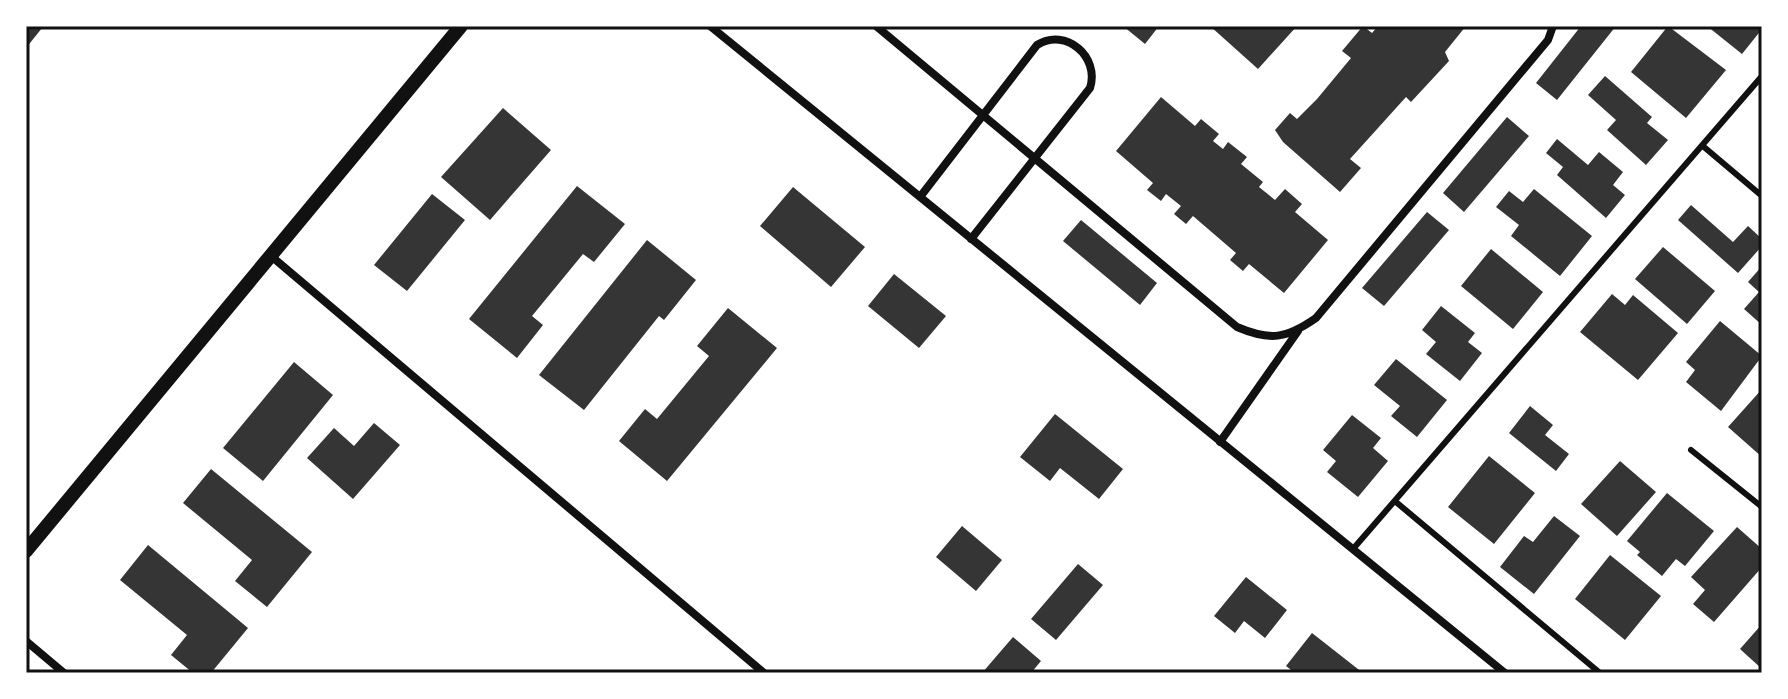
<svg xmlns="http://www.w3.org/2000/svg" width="1788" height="699" viewBox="0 0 1788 699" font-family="Georgia,serif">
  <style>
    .building { fill: #353535 }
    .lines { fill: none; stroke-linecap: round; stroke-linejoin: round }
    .service { stroke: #111; stroke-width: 6 }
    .minor { stroke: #111; stroke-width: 8 }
    .tertiary { stroke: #111; stroke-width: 14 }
    .neatline { fill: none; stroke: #111; stroke-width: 3 }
  </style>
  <rect width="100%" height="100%" fill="#fff"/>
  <!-- building -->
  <path class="building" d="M26,26L42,28L26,48Z
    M1123,26H1159L1145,44Z
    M1210,26H1297L1258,69Z
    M1363,26L1372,33L1378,26H1466L1445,52L1449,61L1411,102L1406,97L1350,159L1361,168L1340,192L1283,142L1275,130L1290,113L1297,119L1317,99L1351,58L1342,51Z
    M1581,26H1616L1557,100L1536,83Z
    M1668,26L1726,70L1686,118L1631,72Z
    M1707,26H1762V29L1742,54Z
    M1605,76L1652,117L1647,123L1668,140L1646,165L1607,130L1616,120L1588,95Z
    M1161,97L1195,126L1201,119L1219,134L1213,141L1223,149L1228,142L1247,157L1241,164L1263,182L1259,187L1275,200L1285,189L1302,204L1295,212L1328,240L1284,293L1249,264L1243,271L1230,260L1236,253L1193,216L1186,224L1174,214L1181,206L1166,194L1161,201L1147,190L1153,183L1116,151Z
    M503,108L551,150L490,220L441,177Z
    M1507,117L1529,136L1464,212L1443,193Z
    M1557,139L1588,165L1599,152L1623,172L1613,185L1625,195L1606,218L1557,175L1563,167L1546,153Z
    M577,186L625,224L594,262L583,254L532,316L543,325L517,358L469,319Z
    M793,187L865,247L831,287L760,226Z
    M1534,189L1592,236L1560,276L1511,236L1519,225L1496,207L1509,191L1523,202Z
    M432,194L465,220L407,291L374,265Z
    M1691,205L1733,242L1748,226L1762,239V246L1738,273L1678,220Z
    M1427,212L1449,230L1384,306L1362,288Z
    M1081,220L1157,283L1140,305L1063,241Z
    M647,240L696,280L664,320L659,316L584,410L539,375Z
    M1663,247L1715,291L1687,324L1635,279Z
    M1491,249L1543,292L1513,329L1461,286Z
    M1762,266V325L1744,309L1759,292L1748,282Z
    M894,274L946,316L919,348L868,306Z
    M1612,294L1625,305L1633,295L1678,333L1638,380L1580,332Z
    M1441,306L1475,333L1468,342L1482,353L1460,381L1426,354L1436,342L1422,330Z
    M728,308L777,348L667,481L619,441L645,409L657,419L709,356L697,346Z
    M1720,321L1762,356L1721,411L1686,382L1695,370L1686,362Z
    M1396,359L1447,400L1417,437L1391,416L1400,406L1374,385Z
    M294,362L333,395L263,481L223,448Z
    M1762,389V457L1728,427Z
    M1530,406L1553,425L1545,435L1569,454L1556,471L1509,433Z
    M1055,414L1123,469L1099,499L1060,468L1050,481L1020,457Z
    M1352,415L1381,438L1373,448L1388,461L1358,497L1327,472L1336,461L1323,450Z
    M374,423L400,445L353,499L307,458L334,428L354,446Z
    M1489,456L1535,493L1494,544L1448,507Z
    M1620,461L1656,492L1617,536L1581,504Z
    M211,469L312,552L267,607L235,581L252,560L183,503Z
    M1667,493L1714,531L1685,566L1676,559L1662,576L1637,555L1640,552L1627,541Z
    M1554,516L1580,536L1534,594L1500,567L1524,536L1533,542Z
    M962,526L1002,560L976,591L936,557Z
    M1737,527L1762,549V567L1714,622L1693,604L1705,590L1691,577Z
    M148,545L248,628L211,673H193L171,655L187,635L120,580Z
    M1610,555L1661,596L1625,640L1575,599Z
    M1078,564L1103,585L1056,640L1031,619Z
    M1246,577L1287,610L1265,638L1244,621L1235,633L1214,616Z
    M1762,624V669L1740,649Z
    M1312,633L1363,673H1295L1286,666Z
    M1013,637L1041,661L1031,673H982Z"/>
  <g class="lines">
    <!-- service -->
    <path class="service" d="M1704,147L1762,196
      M1691,450L1762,507
      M1396,502L1600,673
      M1353,549L1762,76"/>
    <!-- minor -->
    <path class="minor" d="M710,26L1505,673
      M876,26L1237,327C1270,341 1286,339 1316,318L1548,40L1553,26
      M920,197L1037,45C1066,27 1100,57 1090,88L971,239
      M271,256L764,673
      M1220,442L1298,331
      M26,641L64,673"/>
    <!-- tertiary -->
    <path class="tertiary" d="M26,551L461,26"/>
  </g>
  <!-- border -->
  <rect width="1788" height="699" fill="none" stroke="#ffffff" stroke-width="56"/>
  <rect x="28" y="28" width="1732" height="643" class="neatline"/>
</svg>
